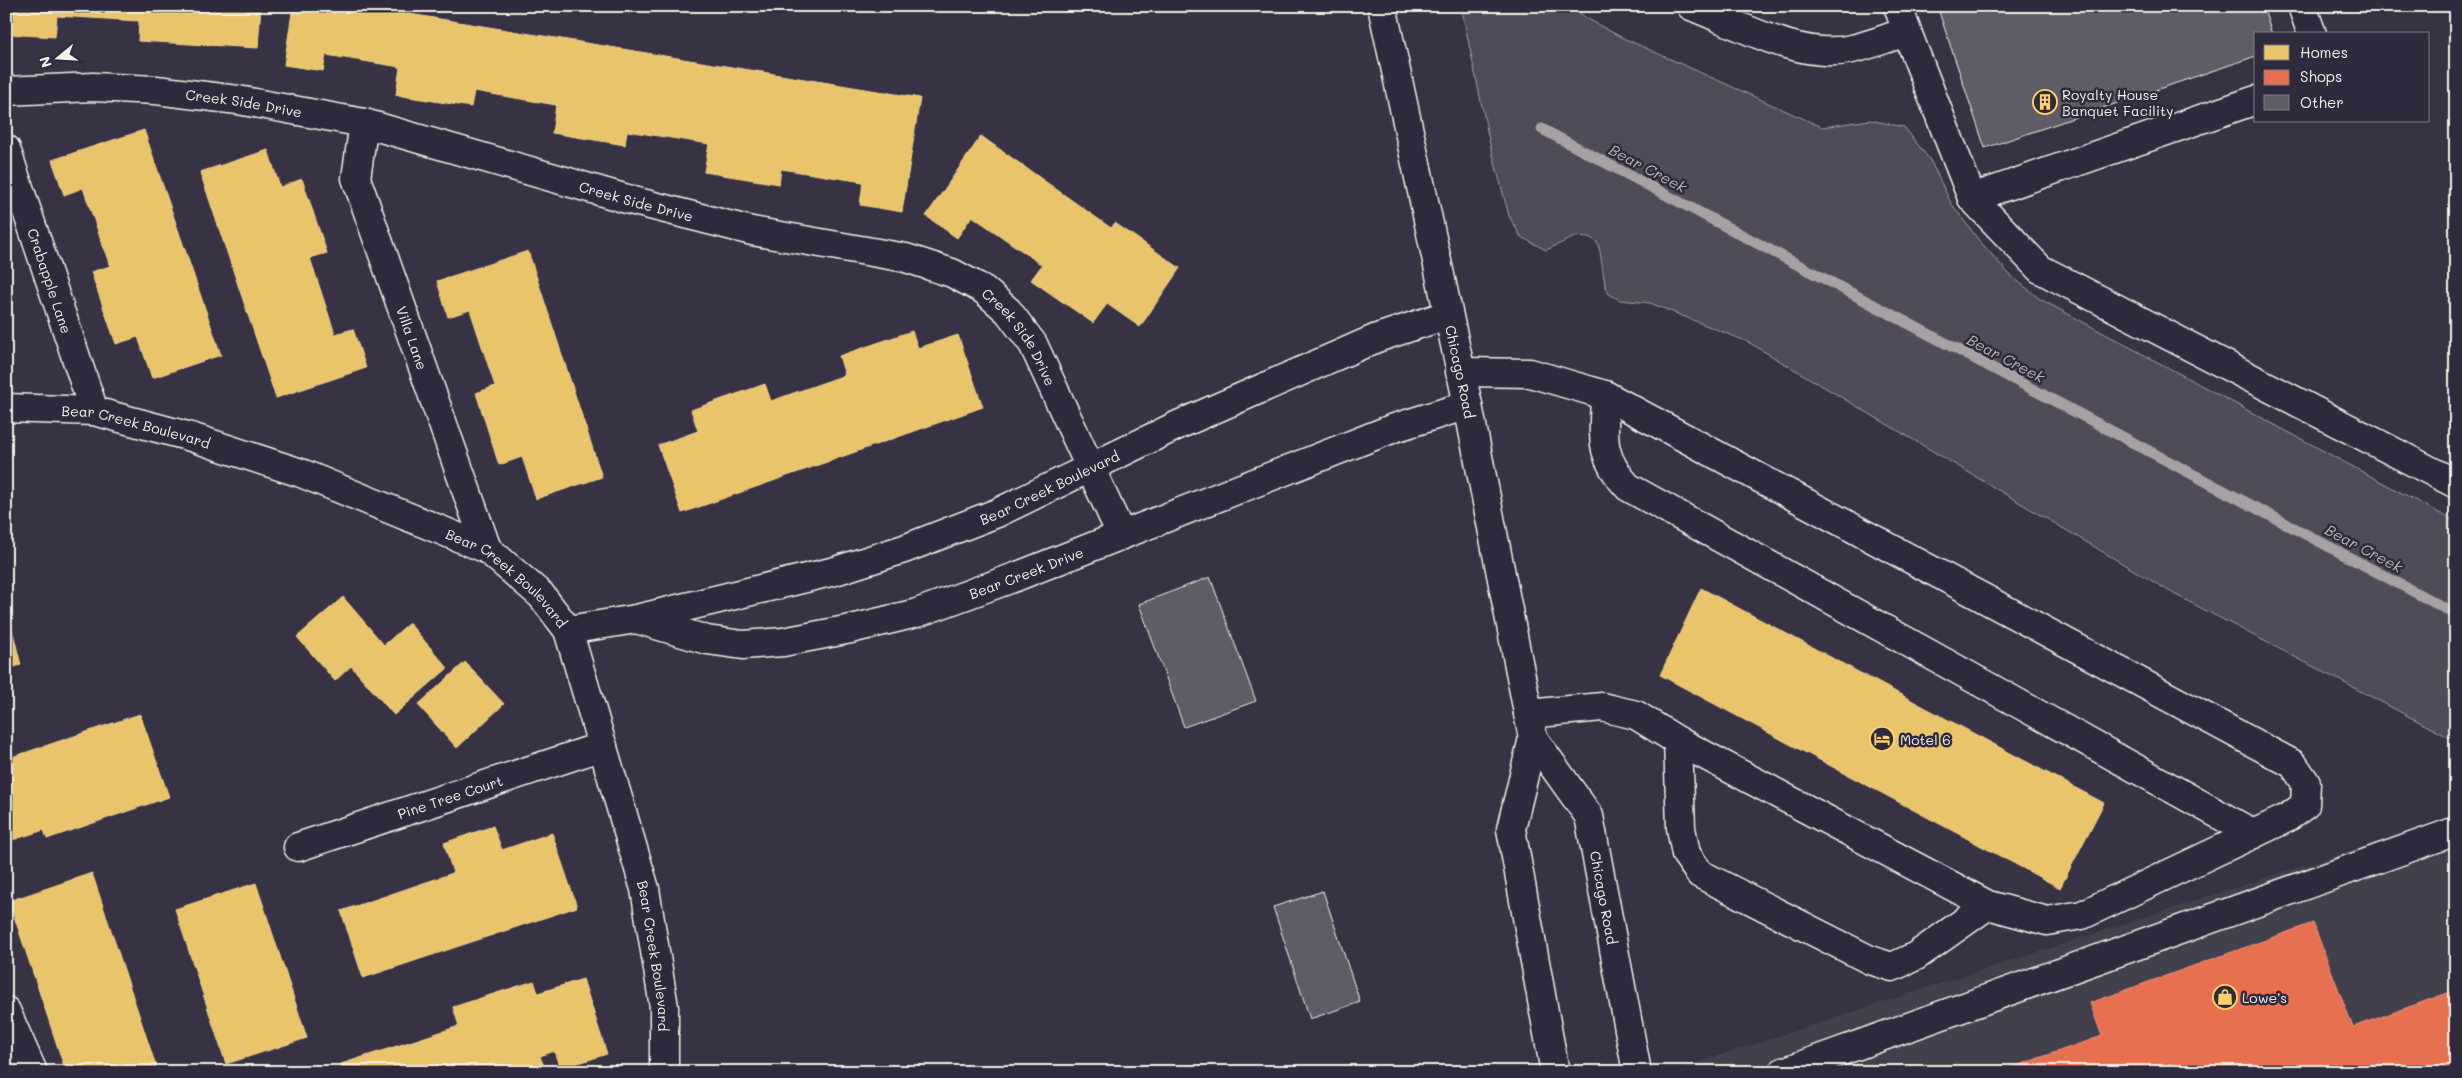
<svg xmlns="http://www.w3.org/2000/svg" width="2462" height="1078" viewBox="0 0 2462 1078" font-family="Mali,sans-serif">
  <style>
    .built { fill: #433f4e }
    .green { fill: #504b59; stroke: #a29ea0 }
    .homes { fill: #e9c46a; stroke: #ecd290 }
    .shops { fill: #e76f51; stroke: #eb967e }
    .lines { fill: none; stroke-linecap: round; stroke-linejoin: round }
    .stream { stroke: #a6a2a4; stroke-width: 11 }
    .building { fill: #5f5c67; stroke: #f4f1e8 }
    .minor-casing { stroke: #f4f1e8; stroke-width: 31 }
    .major-casing { stroke: #f4f1e8; stroke-width: 31 }
    .minor { stroke: #2f2a3d; stroke-width: 28 }
    .major { stroke: #2f2a3d; stroke-width: 28 }
    .labels { text-anchor: middle; dominant-baseline: central; stroke-width: 5; stroke-linejoin: round; paint-order: stroke }
    .poi-label { font-size: 14px; fill: #f4f1e8; stroke: #2f2a3d; text-anchor: start }
    .street-label { font-size: 14px; fill: #f4f1e8; stroke: #2f2a3d }
    .water-label { font-size: 15px; font-style: italic; fill: #bab6b5; stroke: #2f2a3d }
  </style>
  <rect width="100%" height="100%" fill="#373244"/>
  <filter id="ink" filterUnits="userSpaceOnUse"><feTurbulence type="fractalNoise" baseFrequency=".02" numOctaves="2"/><feDisplacementMap in="SourceGraphic" scale="10" xChannelSelector="R" yChannelSelector="G"/><feConvolveMatrix kernelMatrix="1 2 1 2 8 2 1 2 1" color-interpolation-filters="sRGB"/></filter>
  <g filter="url(#ink)">
    <!-- built -->
    <path class="built" d="M2456,816V1072H1671V1071Z"/>
    <!-- green -->
    <path class="green" d="M1461,6H1572L1586,18L1621,37L1822,127L1870,120L1904,127L1930,160L1951,203L1977,238L2009,274L2040,299L2456,522V741L2174,594L1748,342L1650,303L1620,300L1609,294L1605,285L1600,251L1597,242L1589,237L1577,236L1546,250L1521,237L1509,216L1489,140Z"/>
    <!-- homes -->
    <path class="homes" d="M6,6H261L258,48L138,41L139,21L57,16L55,37L6,34Z
      M293,6H361L920,98L902,212L860,205L863,182L781,169L779,184L704,172L709,144L627,131L625,145L552,133L556,105L474,91L471,107L396,95L400,67L326,55L323,71L284,65Z
      M144,130L221,355L152,378L138,337L116,344L91,272L110,266L83,188L64,195L52,160Z
      M981,136L1111,228L1115,223L1180,268L1140,327L1107,304L1093,323L1031,280L1042,265L972,216L957,238L926,216Z
      M268,150L280,187L302,179L327,253L310,258L335,334L353,329L366,368L276,398L200,172Z
      M528,251L602,477L536,499L522,457L499,465L476,393L495,386L470,310L448,317L437,281Z
      M912,331L918,348L958,335L983,407L682,513L658,445L698,431L691,410L765,384L771,401L845,375L839,356Z
      M1701,588L2104,803L2060,888L1660,675Z
      M343,597L384,645L409,623L448,668L394,715L351,666L335,681L297,637Z
      M6,605L21,665L6,669Z
      M465,662L504,704L457,748L418,705Z
      M140,714L169,797L47,839L44,830L6,842V759Z
      M493,826L502,850L552,833L577,907L363,978L341,911L453,873L444,843Z
      M92,873L158,1072H66L9,901Z
      M256,883L307,1038L226,1064L175,909Z
      M583,979L607,1054L560,1069L554,1051L540,1056L546,1072H343L341,1064L459,1026L453,1007L534,981L538,993Z"/>
    <!-- shops -->
    <path class="shops" d="M2313,923L2353,1027L2456,990V1072H1999L2102,1036L2090,1003Z"/>
    <g class="lines">
      <!-- stream -->
      <path class="stream" d="M1542,129L2456,614"/>
    </g>
    <!-- building -->
    <path class="building" d="M1937,6H2263L2272,34H2256V56L1985,148Z
      M1210,577L1256,701L1184,727L1139,604Z
      M1323,891L1360,1002L1310,1019L1273,907Z
      M1385,1068L1387,1072H1374Z"/>
    <g class="lines">
      <defs>
        <g id="minor">
          <path d="M1691,6C1738,24 1801,61 1852,49C1870,45 1889,37 1907,32L1972,198L2040,269L2456,484"/>
          <path d="M1898,6L1907,32"/>
          <path d="M2302,6L2312,34"/>
          <path id="s1" d="M6,91L93,87L156,90L238,100L364,123L634,201L752,231L906,258L952,273L984,290L1008,311L1033,344L1121,534"/>
          <path id="s2" d="M364,123L356,178L487,549"/>
          <path id="s3" d="M6,149L94,411"/>
          <path d="M1972,198L2256,100"/>
          <path d="M1460,372L1530,373L1605,395L2293,764L2306,783L2305,805L2287,818L2082,915L2047,921L1988,905L1678,741L1636,715L1602,707L1528,714"/>
          <path d="M1605,395C1604,436 1598,455 1628,487L2254,834"/>
          <path id="s4" d="M6,408L94,411L191,437L301,473L487,549L541,595L568,630L645,889L664,1007V1072"/>
          <path id="s5" d="M636,619L707,640L743,645L783,642L851,629L917,613L1018,576L1394,428L1468,405"/>
          <path id="s6" d="M568,630L636,619L835,571L904,549L997,513L1178,425L1377,338L1447,315"/>
          <path d="M1678,741L1681,828L1686,854L1700,874L1870,960L1892,967L1916,956L1988,905"/>
          <path id="s7" d="M298,847L603,746"/>
          <path d="M6,1011L33,1072"/>
          <path d="M1783,1072L2456,831"/>
        </g>
        <g id="major">
          <path id="s8" d="M1382,6L1468,405L1533,738L1511,829L1555,1072"/>
          <path id="s9" d="M1533,738L1589,816L1637,1072"/>
        </g>
      </defs>
      <!-- minor casing -->
      <use href="#minor" class="minor-casing"/>
      <!-- major casing -->
      <use href="#major" class="major-casing"/>
      <!-- minor -->
      <use href="#minor" class="minor"/>
      <!-- major -->
      <use href="#major" class="major"/>
    </g>
  </g>
  <!-- icons -->
  <defs>
    <symbol id="building-ring" viewBox="-11 -11 22 22"><circle r="9.5" fill="#2f2a3d" stroke="#ffd166" stroke-width="1.5"/><path d="M-4-6H4V6H1V3H-1V6H-4ZM-2.5-4.3h1.7v1.8h-1.7ZM.8-4.3h1.7v1.8H.8ZM-2.5-1h1.7V.8h-1.7ZM.8-1h1.7V.8H.8Z" fill="#ffd166"/></symbol>
    <symbol id="hotel-ring" viewBox="-11 -11 22 22"><circle r="9.5" fill="#2f2a3d" stroke="#ffd166" stroke-width="1.5"/><path d="M-6-4.5h1.5V1H6V5H4.5V3h-9V5H-6ZM-4 0a1.8 1.8 0 1 1 3.6 0ZM.5 0V-2.5h3Q6-2.5 6 0Z" fill="#ffd166"/></symbol>
    <symbol id="shop-ring" viewBox="-11 -11 22 22"><circle r="9.5" fill="#2f2a3d" stroke="#ffd166" stroke-width="1.5"/><path d="M-5-2.5h2.3a2.7 3.5 0 0 1 5.4 0H5L5.5 6h-11ZM-1.5-2.5h3a1.5 2.3 0 0 0-3 0Z" fill="#ffd166"/></symbol>
  </defs>
  <g fill-rule="evenodd">
    <use href="#building-ring" x="2031" y="88" width="28" height="28"/>
    <use href="#hotel-ring" x="1868" y="725" width="28" height="28"/>
    <use href="#shop-ring" x="2211" y="983" width="28" height="28"/>
  </g>
  <g class="labels">
    <!-- poi labels -->
    <g class="poi-label">
      <text x="2062" y="94">Royalty House<tspan x="2062" dy="16">Banquet Facility</tspan></text>
      <text x="1900" y="739">Motel 6</text>
      <text x="2242" y="997">Lowe's</text>
    </g>
    <!-- street labels -->
    <g class="street-label">
      <text stroke="none"><textPath href="#s1" startOffset="239">Creek Side Drive</textPath></text>
      <text stroke="none"><textPath href="#s1" startOffset="644">Creek Side Drive</textPath></text>
      <text stroke="none"><textPath href="#s3" startOffset="139">Crabapple Lane</textPath></text>
      <text stroke="none"><textPath href="#s2" startOffset="225">Villa Lane</textPath></text>
      <text stroke="none"><textPath href="#s1" startOffset="1064">Creek Side Drive</textPath></text>
      <text stroke="none"><textPath href="#s8" startOffset="374">Chicago Road</textPath></text>
      <text stroke="none"><textPath href="#s4" startOffset="132">Bear Creek Boulevard</textPath></text>
      <text stroke="none"><textPath href="#s6" startOffset="504">Bear Creek Boulevard</textPath></text>
      <text stroke="none"><textPath href="#s5" startOffset="404">Bear Creek Drive</textPath></text>
      <text stroke="none"><textPath href="#s4" startOffset="538">Bear Creek Boulevard</textPath></text>
      <text stroke="none"><textPath href="#s7" startOffset="160">Pine Tree Court</textPath></text>
      <text stroke="none"><textPath href="#s9" startOffset="179">Chicago Road</textPath></text>
      <text stroke="none"><textPath href="#s4" startOffset="958">Bear Creek Boulevard</textPath></text>
    </g>
    <!-- water labels -->
    <g class="water-label">
      <text transform="translate(1648 168) rotate(28)">Bear Creek</text>
      <text transform="translate(2006 358) rotate(28)">Bear Creek</text>
      <text transform="translate(2364 548) rotate(28)">Bear Creek</text>
    </g>
  </g>
  <!-- margin -->
  <rect width="2462" height="1078" fill="none" stroke="#2f2a3d" stroke-width="25"/>
  <rect x="12" y="12" width="2437" height="1053" fill="none" stroke="#f4f1e8" stroke-width="2" filter="url(#ink)"/>
  <!-- legend -->
  <rect x="2254" y="32" width="175" height="90" fill="#2f2a3d" stroke="#7e7a81"/>
  <rect x="2264" y="45" width="25" height="15" fill="#e9c46a" stroke="#7e7a81"/>
  <text x="2300" y="58" font-size="15" fill="#f4f1e8">Homes</text>
  <rect x="2264" y="70" width="25" height="15" fill="#e76f51" stroke="#7e7a81"/>
  <text x="2300" y="82" font-size="15" fill="#f4f1e8">Shops</text>
  <rect x="2264" y="95" width="25" height="15" fill="#5f5c67" stroke="#7e7a81"/>
  <text x="2300" y="108" font-size="15" fill="#f4f1e8">Other</text>
  <!-- north arrow -->
  <g transform="translate(58 58) rotate(252)" stroke="#2f2a3d" stroke-width="4" paint-order="stroke">
  <path d="M0-4L9 19L0 12L-9 19Z" fill="#f4f1e8"/>
  <text y="-8" font-size="14" font-weight="bold" text-anchor="middle" fill="#f4f1e8">N</text>
  </g>
</svg>
